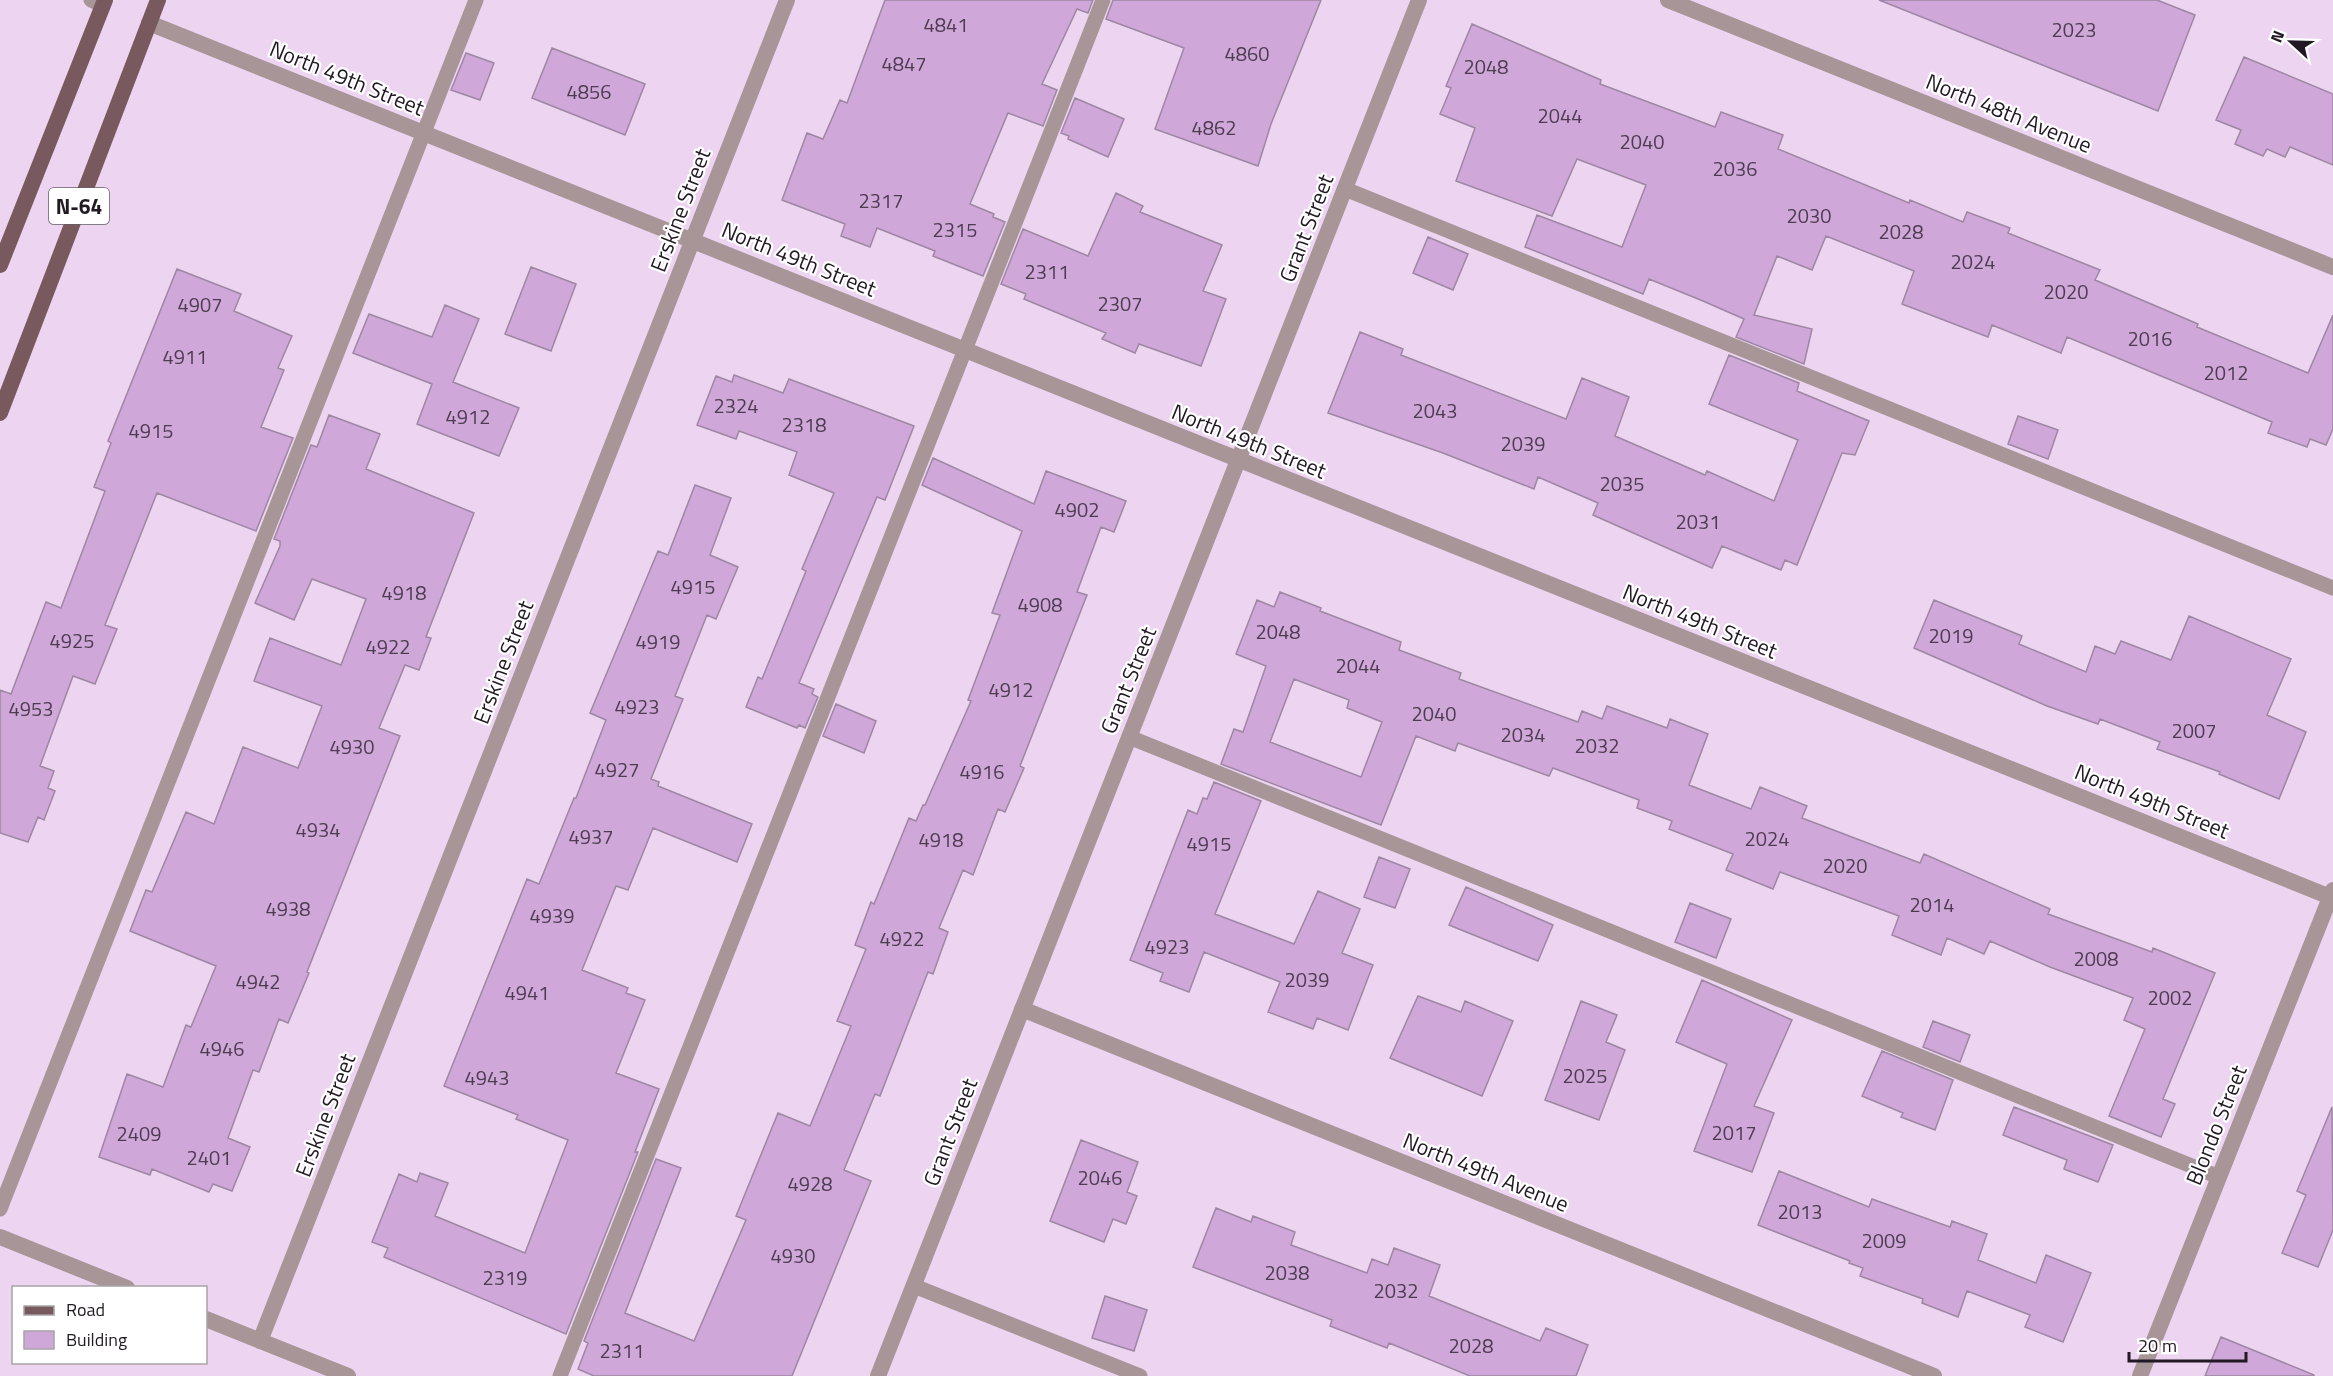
<svg xmlns="http://www.w3.org/2000/svg" width="2333" height="1376" viewBox="0 0 2333 1376" font-family="'Titillium Web',sans-serif">
  <style>
    .building { fill: #cfa7d8; stroke: #9d87a2; stroke-width: 1.5; fill-rule: evenodd }
    .lines { fill: none; stroke-linecap: round; stroke-linejoin: round }
    .service { stroke: #a79598; stroke-width: 15 }
    .minor { stroke: #a79598; stroke-width: 16 }
    .primary { stroke: #77595e; stroke-width: 16 }
    .labels { text-anchor: middle; dominant-baseline: central; stroke-width: 4.5; stroke-linejoin: round; paint-order: stroke }
    .number-label { font-size: 20px; fill: #4d3c51 }
    .shield { fill: #fff; stroke: #645e66; stroke-width: 1.5 }
    .shield-label { font-size: 21px; font-weight: bold; fill: #221924 }
    .street-label { font-size: 22px; fill: #221924; stroke: #fff }
  </style>
  <rect width="100%" height="100%" fill="#edd5f2"/>
  <!-- building -->
  <path class="building" d="M885,0H1093L1088,13L1077,9L1042,84L1057,90L1043,126L1008,113L970,204L994,214L993,217L1005,222L983,276L933,256L935,251L877,228L870,247L841,236L845,224L782,200L807,133L823,139L840,100L847,103Z
    M1113,0H1321L1271,124L1258,166L1155,129L1184,48L1106,19Z
    M1879,0H2157L2195,15L2158,111Z
    M1472,24L1601,80L1600,84L1715,127L1721,112L1783,135L1778,149L1909,203L1910,200L1963,222L1967,212L2010,228L2008,233L2100,270L2095,280L2198,324L2197,327L2308,373L2333,315V429L2326,445L2310,439L2307,447L2268,433L2272,422L2067,337L2061,353L1992,325L1988,337L1902,304L1914,271L1826,236L1812,270L1777,256L1754,315L1812,329L1804,364L1736,337L1744,319L1703,301L1649,279L1643,294L1525,247L1537,215L1622,247L1646,185L1577,159L1552,216L1456,181L1475,128L1440,114L1451,88L1446,86Z
    M552,48L645,84L625,135L532,98Z
    M466,53L494,63L480,100L451,90Z
    M2244,57L2333,94V165L2290,147L2285,157L2267,149L2263,156L2235,144L2241,130L2216,120Z
    M1075,98L1124,119L1108,157L1068,139L1069,136L1061,133Z
    M1116,193L1143,206L1140,212L1222,245L1203,291L1226,299L1201,366L1139,344L1135,353L1102,339L1106,333L1024,299L1026,294L1001,284L1023,229L1088,256Z
    M1428,237L1468,254L1453,290L1413,273Z
    M531,267L576,284L551,351L505,334Z
    M177,269L241,294L234,311L292,336L278,368L284,370L261,427L293,438L256,531L157,493L105,625L117,629L95,684L73,676L40,766L54,771L48,788L55,791L44,820L38,817L28,842L0,833V690L11,694L46,602L61,608L105,491L94,487L111,443L108,441Z
    M445,305L479,319L453,382L519,408L499,456L417,424L432,384L353,353L369,314L432,337Z
    M1360,332L1403,349L1401,355L1566,419L1582,378L1629,397L1615,436L1705,475L1707,471L1774,501L1798,440L1709,404L1729,355L1799,383L1797,391L1869,421L1855,455L1842,453L1797,565L1785,560L1781,570L1722,546L1712,568L1593,515L1598,503L1538,477L1534,489L1443,453L1328,413Z
    M734,375L783,393L789,379L914,426L885,500L877,497L799,683L814,689L812,694L818,697L805,728L799,725L797,728L746,707L758,677L762,679L806,571L802,569L834,493L789,475L797,452L739,431L736,439L697,425L716,376L732,382Z
    M329,415L380,434L366,469L474,513L426,637L431,638L419,670L405,665L379,728L400,736L307,972L309,973L288,1023L279,1019L259,1072L253,1070L228,1138L250,1147L232,1191L213,1184L209,1192L152,1169L150,1175L99,1157L127,1074L163,1087L186,1025L191,1027L216,966L130,931L146,890L152,892L186,812L214,824L243,747L298,768L322,706L254,681L270,638L341,665L366,599L312,579L294,620L255,603L280,546V541L274,539L311,445L317,447Z
    M2018,416L2058,430L2048,459L2008,444Z
    M933,458L1034,504L1046,471L1126,501L1114,532L1101,527L1077,592L1087,595L1020,766L1024,768L1005,812L998,809L973,875L963,870L939,928L948,932L933,974L928,972L880,1096L875,1094L844,1170L871,1181L792,1376H594L578,1369L588,1343L584,1341L656,1159L681,1168L625,1313L694,1341L746,1220L736,1216L778,1113L810,1126L851,1026L837,1021L866,949L855,945L871,902L874,904L909,818L916,821L923,805H925L971,701L968,700L1000,615L992,613L1022,531L922,485Z
    M695,485L731,498L710,555L738,567L716,619L707,615L675,696L683,699L651,779L659,782L658,786L752,824L737,862L653,828L628,890L616,886L582,970L628,988L626,993L645,1000L616,1073L659,1089L635,1152H638L566,1334L384,1257L388,1248L372,1242L399,1174L417,1182L420,1173L448,1183L435,1216L525,1253L568,1140L516,1119L518,1115L444,1086L527,879L539,884L574,798H576L606,720L590,713L658,551L668,555Z
    M1280,592L1321,608L1320,611L1401,642L1399,650L1461,673L1459,679L1578,722L1582,711L1602,719L1607,706L1667,728L1670,719L1708,734L1689,785L1751,809L1760,787L1807,806L1802,818L1920,863L1924,854L2050,909L2048,914L2152,952L2153,948L2215,973L2163,1099L2175,1104L2161,1137L2109,1116L2145,1029L2124,1020L2133,998L2050,967L1990,941L1984,954L1947,938L1941,955L1892,935L1899,916L1780,872L1773,889L1726,870L1733,854L1669,829L1672,821L1637,808L1639,800L1553,768L1549,776L1458,743L1455,751L1416,736L1381,825L1221,764L1234,729L1243,732L1266,666L1236,654L1257,600L1274,607ZM1294,679L1349,700L1347,708L1382,722L1361,777L1270,742Z
    M1934,600L2022,636L2019,644L2086,672L2095,646L2115,654L2121,641L2171,660L2189,616L2291,659L2267,715L2306,732L2279,799L2219,774L2220,772L2157,749L2160,742L2100,719L2098,724L2047,706L1914,648Z
    M836,704L876,721L864,753L823,736Z
    M1214,782L1261,801L1215,914L1294,944L1318,891L1360,909L1342,953L1373,965L1348,1030L1317,1018L1313,1029L1268,1012L1280,982L1204,952L1189,992L1160,981L1163,973L1130,960L1188,810L1197,814L1203,798L1207,799Z
    M1379,857L1410,869L1395,908L1364,897Z
    M1466,887L1553,925L1538,961L1449,925Z
    M1690,903L1731,919L1716,958L1675,942Z
    M1702,980L1792,1020L1754,1106L1774,1113L1752,1172L1694,1151L1727,1064L1676,1042Z
    M1418,996L1461,1012L1465,1001L1513,1021L1482,1096L1390,1058Z
    M1581,1001L1617,1015L1606,1042L1625,1050L1599,1120L1545,1100Z
    M1933,1021L1970,1035L1960,1062L1923,1047Z
    M1882,1051L1953,1080L1935,1130L1901,1117L1903,1113L1862,1096Z
    M2014,1107L2113,1145L2098,1182L2064,1169L2067,1160L2003,1135Z
    M2332,1107L2333,1230L2318,1267L2282,1253L2306,1195L2297,1191Z
    M1081,1140L1138,1162L1127,1192L1137,1196L1126,1224L1113,1219L1104,1242L1050,1221Z
    M1779,1171L1869,1207L1872,1199L1950,1227L1952,1221L1987,1234L1978,1260L2036,1283L2046,1255L2091,1273L2063,1342L2025,1327L2030,1315L1967,1291L1958,1317L1922,1303L1923,1299L1860,1276L1863,1268L1849,1263L1850,1261L1758,1225Z
    M1216,1208L1251,1222L1253,1216L1295,1232L1291,1245L1367,1273L1372,1259L1388,1265L1394,1248L1440,1265L1429,1296L1540,1341L1546,1328L1588,1345L1576,1376H1470L1389,1343L1387,1348L1330,1326L1332,1320L1193,1267Z
    M1105,1296L1147,1310L1134,1351L1092,1338Z
    M2221,1337L2314,1375V1376H2205Z"/>
  <g class="lines">
    <!-- service -->
    <path class="service" d="M91,0L103,5
      M1345,189L2333,588
      M1129,737L2219,1177
      M0,1209L476,0
      M914,1286L1140,1376
      M560,1376L1103,0"/>
    <!-- minor -->
    <path class="minor" d="M1668,0L2333,267
      M149,23L2333,898
      M1022,1009L1934,1376
      M0,1237L127,1288
      M206,1319L348,1376
      M260,1341L787,0
      M878,1376L1419,0
      M2140,1376L2333,890"/>
    <!-- primary -->
    <path class="primary" d="M0,265L105,0
      M0,413L158,0"/>
  </g>
  <g class="labels">
    <!-- number labels -->
    <g class="number-label">
      <text x="946" y="24">4841</text>
      <text x="2074" y="29">2023</text>
      <text x="1247" y="53">4860</text>
      <text x="904" y="63">4847</text>
      <text x="1486" y="66">2048</text>
      <text x="589" y="91">4856</text>
      <text x="1560" y="115">2044</text>
      <text x="1214" y="127">4862</text>
      <text x="1642" y="141">2040</text>
      <text x="1735" y="168">2036</text>
      <text x="881" y="200">2317</text>
      <text x="1809" y="215">2030</text>
      <text x="955" y="229">2315</text>
      <text x="1901" y="231">2028</text>
      <text x="1973" y="261">2024</text>
      <text x="1047" y="271">2311</text>
      <text x="2066" y="291">2020</text>
      <text x="1120" y="303">2307</text>
      <text x="200" y="304">4907</text>
      <text x="2150" y="338">2016</text>
      <text x="185" y="356">4911</text>
      <text x="2226" y="372">2012</text>
      <text x="736" y="405">2324</text>
      <text x="1435" y="410">2043</text>
      <text x="468" y="416">4912</text>
      <text x="804" y="424">2318</text>
      <text x="151" y="430">4915</text>
      <text x="1523" y="443">2039</text>
      <text x="1622" y="483">2035</text>
      <text x="1077" y="509">4902</text>
      <text x="1698" y="521">2031</text>
      <text x="693" y="586">4915</text>
      <text x="404" y="592">4918</text>
      <text x="1040" y="604">4908</text>
      <text x="1278" y="631">2048</text>
      <text x="1951" y="635">2019</text>
      <text x="72" y="640">4925</text>
      <text x="658" y="641">4919</text>
      <text x="388" y="646">4922</text>
      <text x="1358" y="665">2044</text>
      <text x="1011" y="689">4912</text>
      <text x="637" y="706">4923</text>
      <text x="31" y="708">4953</text>
      <text x="1434" y="713">2040</text>
      <text x="2194" y="730">2007</text>
      <text x="1523" y="734">2034</text>
      <text x="1597" y="745">2032</text>
      <text x="352" y="746">4930</text>
      <text x="617" y="769">4927</text>
      <text x="982" y="771">4916</text>
      <text x="318" y="829">4934</text>
      <text x="591" y="836">4937</text>
      <text x="1767" y="838">2024</text>
      <text x="941" y="839">4918</text>
      <text x="1209" y="843">4915</text>
      <text x="1845" y="865">2020</text>
      <text x="1932" y="904">2014</text>
      <text x="288" y="908">4938</text>
      <text x="552" y="915">4939</text>
      <text x="902" y="938">4922</text>
      <text x="1167" y="946">4923</text>
      <text x="2096" y="958">2008</text>
      <text x="1307" y="979">2039</text>
      <text x="258" y="981">4942</text>
      <text x="527" y="992">4941</text>
      <text x="2170" y="997">2002</text>
      <text x="222" y="1048">4946</text>
      <text x="1585" y="1075">2025</text>
      <text x="487" y="1077">4943</text>
      <text x="1734" y="1132">2017</text>
      <text x="139" y="1133">2409</text>
      <text x="209" y="1157">2401</text>
      <text x="1100" y="1177">2046</text>
      <text x="810" y="1183">4928</text>
      <text x="1800" y="1211">2013</text>
      <text x="1884" y="1240">2009</text>
      <text x="793" y="1255">4930</text>
      <text x="1287" y="1272">2038</text>
      <text x="505" y="1277">2319</text>
      <text x="1396" y="1290">2032</text>
      <text x="1471" y="1345">2028</text>
      <text x="622" y="1350">2311</text>
    </g>
    <!-- shield labels -->
    <rect class="shield" x="49" y="188" width="60" height="36" rx="4.5"/>
    <g class="shield-label">
      <text x="79" y="206">N-64</text>
    </g>
    <!-- street labels -->
    <g class="street-label">
      <text transform="translate(347 78) rotate(22)">North 49th Street</text>
      <text transform="translate(2009 113) rotate(22)">North 48th Avenue</text>
      <text transform="translate(680 210) rotate(-69)">Erskine Street</text>
      <text transform="translate(1306 228) rotate(-69)">Grant Street</text>
      <text transform="translate(799 259) rotate(22)">North 49th Street</text>
      <text transform="translate(1249 441) rotate(22)">North 49th Street</text>
      <text transform="translate(1700 621) rotate(22)">North 49th Street</text>
      <text transform="translate(503 662) rotate(-69)">Erskine Street</text>
      <text transform="translate(1128 680) rotate(-68)">Grant Street</text>
      <text transform="translate(2152 801) rotate(22)">North 49th Street</text>
      <text transform="translate(325 1115) rotate(-69)">Erskine Street</text>
      <text transform="translate(2216 1125) rotate(-68)">Blondo Street</text>
      <text transform="translate(950 1132) rotate(-69)">Grant Street</text>
      <text transform="translate(1486 1172) rotate(22)">North 49th Avenue</text>
    </g>
  </g>
  <!-- legend -->
  <rect x="12" y="1286" width="195" height="78" fill="#ffffff" stroke="#a7a3a7" stroke-width="1.5"/>
  <rect x="24" y="1306" width="30" height="9" fill="#77595e" stroke="#a7a3a7" stroke-width="1.5"/>
  <text x="66" y="1316" font-size="18" fill="#221924">Road</text>
  <rect x="24" y="1331" width="30" height="18" fill="#cfa7d8" stroke="#a7a3a7" stroke-width="1.5"/>
  <text x="66" y="1346" font-size="18" fill="#221924">Building</text>
  <!-- north arrow -->
  <g transform="translate(2291 42) rotate(292)" stroke="#ffffff" stroke-width="4.5" paint-order="stroke">
  <path d="M0-4.5L10 22L0 15L-10 22Z" fill="#221924"/>
  <text y="-9" font-size="16" font-weight="bold" text-anchor="middle" fill="#221924">N</text>
  </g>
  <!-- scale -->
  <path d="M2129 1352v9h117v-9" fill="none" stroke="#221924" stroke-width="3"/>
  <text x="2138" y="1352" font-size="18" fill="#221924" stroke="#ffffff" stroke-width="4.5" paint-order="stroke">20 m</text>
</svg>
